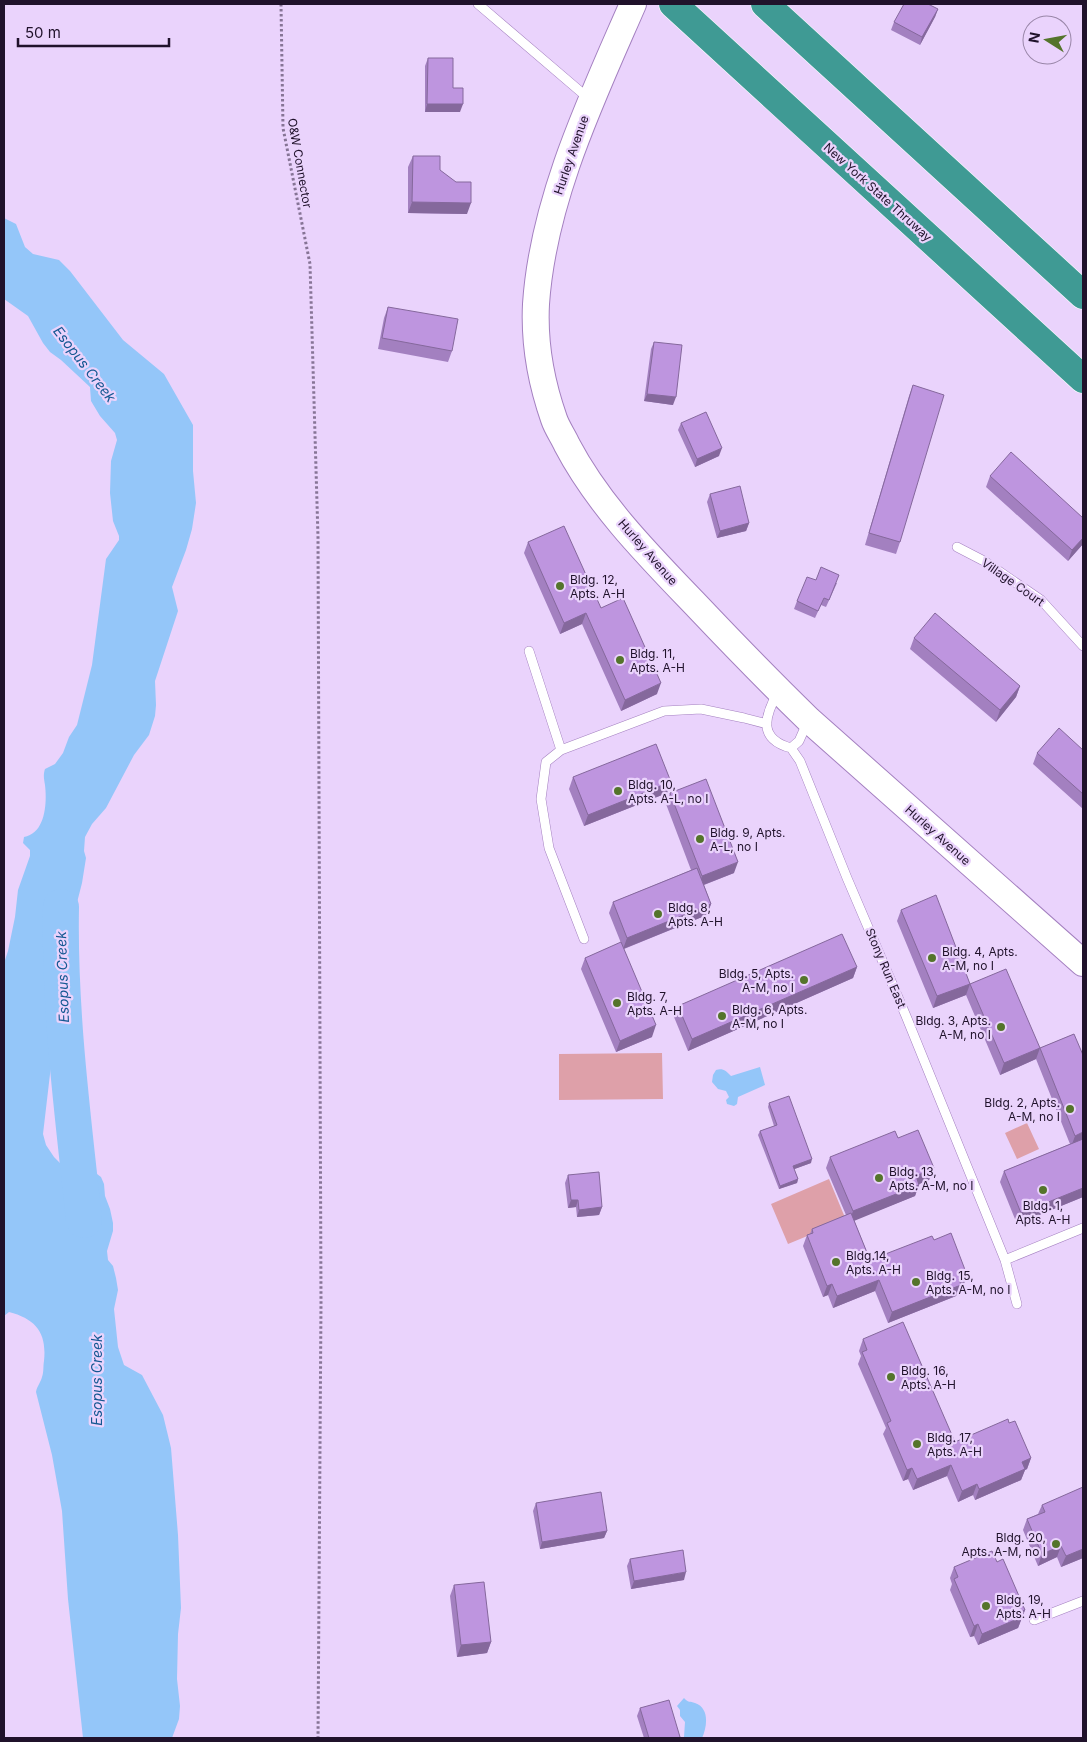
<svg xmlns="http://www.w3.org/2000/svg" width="1087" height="1742" viewBox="0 0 1087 1742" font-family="Inter,sans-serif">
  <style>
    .green { fill: #dea0a9 }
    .water { fill: #94c6f9 }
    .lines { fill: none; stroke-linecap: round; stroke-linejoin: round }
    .river { stroke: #94c6f9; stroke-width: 36 }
    .lane-casing { stroke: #a480c0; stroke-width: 10 }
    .secondary-casing { stroke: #a480c0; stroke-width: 28 }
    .highway-casing { stroke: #fff; stroke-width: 29 }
    .path { stroke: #867495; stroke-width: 3; stroke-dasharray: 2.5 2.5; stroke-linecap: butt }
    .lane { stroke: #fff; stroke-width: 9 }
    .secondary { stroke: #fff; stroke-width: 26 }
    .highway { stroke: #3f9a94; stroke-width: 28 }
    .wall { fill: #a380c0 }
    .shaded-wall { fill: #85689c }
    .building { fill: #be95df; stroke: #85689c }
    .poi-dot { fill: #54742b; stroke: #ead3fc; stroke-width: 2 }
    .labels { text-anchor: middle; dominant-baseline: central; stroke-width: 4.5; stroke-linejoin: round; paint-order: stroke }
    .street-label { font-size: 12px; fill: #20122b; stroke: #ead3fc }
    .poi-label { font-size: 12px; fill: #20122b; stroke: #ead3fc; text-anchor: start }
    .water-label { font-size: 14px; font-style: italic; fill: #145892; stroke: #ead3fc }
  </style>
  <rect width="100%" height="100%" fill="#ead3fc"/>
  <!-- green -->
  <path class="green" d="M662,1053L663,1099L559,1100V1054Z
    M1027,1123L1039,1149L1017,1159L1005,1133Z
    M829,1179L846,1220L788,1244L771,1204Z"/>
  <!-- water -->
  <path class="water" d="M4,218L16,224L25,247L33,254L59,260L70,271L123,340L164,374L193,425V471L196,503L192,529L186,550L172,587L178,611L155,681L156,705L155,716L149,735L134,755L106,808L92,824L85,837L84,851L86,858L82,883L71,926L57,969L53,1026L54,1040L43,1134L46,1145L54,1157L63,1166L72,1170L97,1174L101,1177L104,1184L105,1196L110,1209L113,1223V1231L107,1251L108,1260L113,1266L116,1278L118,1290L114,1309L118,1347L124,1365L142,1375L163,1415L171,1448L178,1535L181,1608L178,1634L177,1679L180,1706L179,1719L172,1738H83L68,1599L62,1511L52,1455L36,1392C37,1386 41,1382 42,1377C44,1372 43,1366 44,1361C47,1333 36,1319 9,1312L4,1316V963L8,951L15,917L18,890L30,856V850L23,843L24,837C46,833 47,802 45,785C44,779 43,775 45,769L55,764L63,753L69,737L77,725L92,665L106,559L119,540V536L113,521L110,493L111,461L117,440L115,433L100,416L91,401L90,387L61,360L50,352L43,343L28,316L4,299Z
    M760,1067L765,1085L738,1097L737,1104L734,1106L727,1104L726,1100L729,1097L726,1091L718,1089L712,1082L713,1075L716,1070C723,1068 726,1071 731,1076Z
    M684,1698C688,1703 690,1701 695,1703C710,1708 707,1727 702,1738L684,1737L685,1722L680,1716V1710L677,1706Z"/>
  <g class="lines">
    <!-- river -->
    <path class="river" d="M61,907C59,1012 73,1116 84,1220"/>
    <defs>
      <path id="lane" d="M478,4L588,98
        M957,547L984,561L1041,600L1083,646
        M529,651L561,750
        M778,692C764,717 758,739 791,748L800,761L847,878L906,1016L1005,1260L1017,1304
        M791,748L799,741L807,723
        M584,939L549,848L541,799L546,762L561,750L664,711L701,709L744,718L767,724
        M1005,1260L1083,1228
        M1034,1620L1083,1601"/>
      <path id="secondary" d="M633,4C592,98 543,200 536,304C534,343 541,382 554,419C557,428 563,436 567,445C599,506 650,557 698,607C734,645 771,683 809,720L1083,963"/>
      <path id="highway" d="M673,4L1083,379
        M765,4L1083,295"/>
    </defs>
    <!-- lane casing -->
    <use href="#lane" class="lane-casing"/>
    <!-- secondary casing -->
    <use href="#secondary" class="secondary-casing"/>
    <!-- highway casing -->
    <use href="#highway" class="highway-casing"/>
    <!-- path -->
    <path class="path" d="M281,4L283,128L310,264L318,537L321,1302L318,1738"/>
    <!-- lane -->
    <use href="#lane" class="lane"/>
    <!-- secondary -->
    <use href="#secondary" class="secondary"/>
    <!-- highway -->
    <use href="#highway" class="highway"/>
  </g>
  <!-- wall -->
  <path class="wall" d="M938,9L935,17L920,45L891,30L894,22Z
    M428,58L453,88L460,112H425V66Z
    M413,156L440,170L467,214L408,213V167Z
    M388,307L452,351L448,362L378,349L384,318Z
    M654,342L673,405L644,401L651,349Z
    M913,385L900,542L896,554L865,545L909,396Z
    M681,423L719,456L695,467L678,430Z
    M990,476L1083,544L1068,561L986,487Z
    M710,494L749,523L746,531L717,538L707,502Z
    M528,542L601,608L657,694L621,711L582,624L560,634L524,553Z
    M816,580L837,583L826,607L821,605L815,618L794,609L797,601Z
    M914,638L1020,686L1016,697L996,722L910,649Z
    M1083,750V809L1033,764L1037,753Z
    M573,777L667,793L584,826L569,789Z
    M670,793L734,873L704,885L711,904L707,915L624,949L652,1037L616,1052L581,969L585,958L621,943L609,913L613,902L691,870L666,804Z
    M901,910L970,984L1040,1048L1074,1034L1083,1197L1017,1224L1000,1182L1004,1171L1070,1144L1036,1059L1000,1075L966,995L933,1008L897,921Z
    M857,967L853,978L688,1051L674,1017L678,1006Z
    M769,1103L811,1163L794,1169L798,1179L797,1183L779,1189L758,1135L760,1131L774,1126L768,1107Z
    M898,1138L934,1168L929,1180L919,1184L915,1196L854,1220L870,1260L934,1240L963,1287L959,1288L956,1296L888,1323L875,1291L833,1308L828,1295L823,1297L803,1246L807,1235L810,1234L812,1229L846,1215L826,1168L830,1157Z
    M568,1175L602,1207L599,1215L577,1217L576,1207L568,1208L565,1183Z
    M863,1339L955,1442L1009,1423L1031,1458L1027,1469L1025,1470L1021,1480L975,1500L973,1495L958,1502L947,1476L913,1490L908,1479L903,1481L883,1434L886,1428L858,1364L861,1356L859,1351Z
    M536,1503L607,1531L604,1538L540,1549L533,1511Z
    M1042,1505L1083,1558L1061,1567L1057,1557L1038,1566L1023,1530L1027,1519L1038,1514Z
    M630,1559L684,1580L631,1589L627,1566Z
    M997,1562L1025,1610L1018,1628L978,1645L974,1636L970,1637L950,1590L952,1584L950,1578L954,1567Z
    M454,1585L491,1642L487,1653L457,1657L450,1596Z
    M640,1708L680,1737V1738H644L637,1716Z"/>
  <!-- shaded-wall -->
  <path class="shaded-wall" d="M938,9L935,17L920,45L922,37Z
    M427,104H463L460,112H425Z
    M412,202L471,203L467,214L408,213Z
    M647,394L676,397L673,405L644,401Z
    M722,448L719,456L695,467L697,459Z
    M749,523L746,531L717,538L720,531Z
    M1083,538V544L1068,561L1072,550Z
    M586,613L582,624L560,634L564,623Z
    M661,683L657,694L621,711L625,700Z
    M1020,686L1016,697L996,722L1000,710Z
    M671,782L667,793L584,826L588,815Z
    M738,862L734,873L698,887L702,876Z
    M711,904L707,915L623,949L627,938Z
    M857,967L853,978L688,1051L692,1039Z
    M970,984L966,995L933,1008L937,996Z
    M656,1025L652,1037L616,1052L620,1041Z
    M1040,1048L1036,1059L1000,1075L1004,1063Z
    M1083,1132V1142L1071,1147L1075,1136Z
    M812,1159L811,1163L792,1170L793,1166Z
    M934,1168L929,1180L912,1187L916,1176Z
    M798,1179L797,1183L779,1189L780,1186Z
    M919,1185L915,1196L849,1223L853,1211Z
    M1083,1188V1197L1017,1224L1021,1213Z
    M571,1200H578L576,1207L568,1208Z
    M602,1207L599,1215L577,1217L579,1210Z
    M967,1275L963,1287L959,1288L956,1296L888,1323L892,1312L959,1279Z
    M879,1280L875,1291L833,1308L837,1296Z
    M832,1284L828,1295L823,1297L827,1286Z
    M1031,1458L1027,1469L1025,1470L1021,1480L975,1500L979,1489L1022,1462Z
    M951,1465L947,1476L913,1490L917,1479Z
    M912,1468L908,1479L903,1481L907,1470Z
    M977,1484L973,1495L958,1502L962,1491Z
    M607,1531L604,1538L540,1549L542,1542Z
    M1061,1546L1057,1557L1038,1566L1042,1554Z
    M1083,1549V1558L1061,1567L1066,1556Z
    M686,1572L684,1580L631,1589L634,1581Z
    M1025,1610L1018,1628L978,1645L982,1634Z
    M978,1624L974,1636L970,1637L974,1626Z
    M491,1642L487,1653L457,1657L461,1645Z"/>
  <!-- building -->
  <path class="building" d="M904,4H928L938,9L922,37L894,22Z
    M428,58H453V88H463V104H427Z
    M413,156H440V170L456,182H471V203L412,202Z
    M388,307L458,319L452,351L382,338Z
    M654,342L682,345L676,397L647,394Z
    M913,385L944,395L900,542L869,533Z
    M706,412L722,448L697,459L681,423Z
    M1011,452L1083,518V538L1072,550L990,476Z
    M740,486L749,523L720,531L710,494Z
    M564,526L601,608L623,598L661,683L625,700L586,613L564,623L528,542Z
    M821,567L839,575L829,600L824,598L818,611L797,601L807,577L816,580Z
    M935,613L1020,686L1000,710L914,638Z
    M1059,728L1083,750V794L1037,753Z
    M656,744L671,782L588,815L573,777Z
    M706,779L738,862L702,876L670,793Z
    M697,868L711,904L627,938L613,902Z
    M936,895L970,984L937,996L901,910Z
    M842,934L857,967L692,1039L678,1006Z
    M621,942L656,1025L620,1041L585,958Z
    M1006,969L1040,1048L1004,1063L970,984Z
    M1074,1034L1083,1055V1132L1075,1136L1040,1048Z
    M789,1096L812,1159L793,1166L798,1179L780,1186L760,1131L777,1125L769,1103Z
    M918,1130L934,1168L916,1176L919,1185L853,1211L830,1157L895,1131L898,1138Z
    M1083,1139V1188L1021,1213L1004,1171Z
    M599,1172L602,1207L579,1210L578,1200H571L568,1175Z
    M851,1213L870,1260L932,1236L934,1240L951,1233L967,1275L959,1279L961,1285L892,1312L879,1280L837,1296L832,1284L827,1286L807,1235L813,1233L812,1229Z
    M903,1322L955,1442L1008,1419L1009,1423L1015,1421L1031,1458L1022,1462L1025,1469L979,1489L977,1484L962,1491L951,1465L917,1479L912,1468L907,1470L887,1423L891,1421L862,1352L867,1350L863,1339Z
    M1083,1487V1549L1066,1556L1061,1546L1042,1554L1027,1519L1045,1512L1042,1505Z
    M601,1492L607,1531L542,1542L536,1503Z
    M683,1550L686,1572L634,1581L630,1559Z
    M992,1551L997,1562L1003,1559L1025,1610L1020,1612L1022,1617L982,1634L978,1624L974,1626L954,1579L958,1577L954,1567Z
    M484,1582L491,1642L461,1645L454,1585Z
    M669,1700L680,1737L677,1738H649L640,1708Z"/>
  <!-- markers -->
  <g class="poi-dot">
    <circle cx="560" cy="586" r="5"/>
    <circle cx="620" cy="660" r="5"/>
    <circle cx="618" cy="791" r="5"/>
    <circle cx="700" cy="839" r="5"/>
    <circle cx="658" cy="914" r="5"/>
    <circle cx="932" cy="958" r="5"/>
    <circle cx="804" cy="980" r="5"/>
    <circle cx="617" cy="1003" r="5"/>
    <circle cx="722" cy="1016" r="5"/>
    <circle cx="1001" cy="1027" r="5"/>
    <circle cx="1070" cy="1109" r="5"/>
    <circle cx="879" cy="1178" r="5"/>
    <circle cx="1043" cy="1190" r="5"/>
    <circle cx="836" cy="1262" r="5"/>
    <circle cx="916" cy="1282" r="5"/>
    <circle cx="891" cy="1377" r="5"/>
    <circle cx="917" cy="1444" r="5"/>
    <circle cx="1056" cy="1544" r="5"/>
    <circle cx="986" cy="1606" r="5"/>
  </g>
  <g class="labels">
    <!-- street labels -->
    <g class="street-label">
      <text transform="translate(571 155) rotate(-71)">Hurley Avenue</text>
      <text transform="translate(300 163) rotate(80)">O&amp;W Connector</text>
      <text transform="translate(878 192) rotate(42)">New York State Thruway</text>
      <text transform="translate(648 552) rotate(49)">Hurley Avenue</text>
      <text transform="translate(1013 582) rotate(35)">Village Court</text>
      <text transform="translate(938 835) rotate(42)">Hurley Avenue</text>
      <text transform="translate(886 968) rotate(67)">Stony Run East</text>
    </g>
    <!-- poi labels -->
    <g class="poi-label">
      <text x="570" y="579">Bldg. 12,<tspan x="570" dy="14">Apts. A-H</tspan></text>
      <text x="630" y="653">Bldg. 11,<tspan x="630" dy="14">Apts. A-H</tspan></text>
      <text x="628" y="784">Bldg. 10,<tspan x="628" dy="14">Apts. A-L, no I</tspan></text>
      <text x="710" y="832">Bldg. 9, Apts.<tspan x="710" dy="14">A-L, no I</tspan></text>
      <text x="668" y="907">Bldg. 8,<tspan x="668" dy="14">Apts. A-H</tspan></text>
      <text x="942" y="951">Bldg. 4, Apts.<tspan x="942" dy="14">A-M, no I</tspan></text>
      <text x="794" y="973" text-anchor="end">Bldg. 5, Apts.<tspan x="794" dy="14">A-M, no I</tspan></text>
      <text x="627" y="996">Bldg. 7,<tspan x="627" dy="14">Apts. A-H</tspan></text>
      <text x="732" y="1009">Bldg. 6, Apts.<tspan x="732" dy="14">A-M, no I</tspan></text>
      <text x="991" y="1020" text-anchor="end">Bldg. 3, Apts.<tspan x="991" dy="14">A-M, no I</tspan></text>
      <text x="1060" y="1102" text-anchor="end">Bldg. 2, Apts.<tspan x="1060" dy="14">A-M, no I</tspan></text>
      <text x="889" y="1171">Bldg. 13,<tspan x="889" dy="14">Apts. A-M, no I</tspan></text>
      <text x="1043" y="1205" text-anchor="middle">Bldg. 1,<tspan x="1043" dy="14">Apts. A-H</tspan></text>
      <text x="846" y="1255">Bldg.14,<tspan x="846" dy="14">Apts. A-H</tspan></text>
      <text x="926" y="1275">Bldg. 15,<tspan x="926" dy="14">Apts. A-M, no I</tspan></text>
      <text x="901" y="1370">Bldg. 16,<tspan x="901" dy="14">Apts. A-H</tspan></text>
      <text x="927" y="1437">Bldg. 17,<tspan x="927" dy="14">Apts. A-H</tspan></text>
      <text x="1046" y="1537" text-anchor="end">Bldg. 20,<tspan x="1046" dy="14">Apts. A-M, no I</tspan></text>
      <text x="996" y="1599">Bldg. 19,<tspan x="996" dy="14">Apts. A-H</tspan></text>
    </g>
    <!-- water labels -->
    <g class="water-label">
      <text transform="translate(85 364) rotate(52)">Esopus Creek</text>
      <text transform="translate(62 977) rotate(-92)">Esopus Creek</text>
      <text transform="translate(96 1380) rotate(-90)">Esopus Creek</text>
    </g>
  </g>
  <!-- border -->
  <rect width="1087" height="1742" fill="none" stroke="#20122b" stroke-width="10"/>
  <!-- north arrow -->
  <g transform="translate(1047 40) rotate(281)"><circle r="24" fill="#ead3fc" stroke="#9986a8"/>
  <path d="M0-4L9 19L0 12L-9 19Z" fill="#54742b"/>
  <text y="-8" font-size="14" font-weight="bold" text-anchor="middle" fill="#20122b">N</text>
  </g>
  <!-- scale -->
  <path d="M18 38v8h151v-8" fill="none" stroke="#20122b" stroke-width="2.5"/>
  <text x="25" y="38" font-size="15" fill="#20122b" stroke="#ead3fc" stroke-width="4" paint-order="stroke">50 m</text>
</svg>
